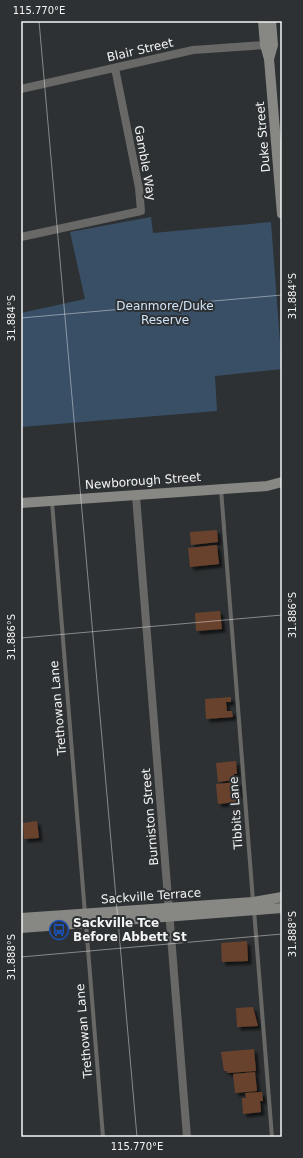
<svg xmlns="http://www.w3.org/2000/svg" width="303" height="1158" viewBox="0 0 303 1158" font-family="'DejaVu Sans',sans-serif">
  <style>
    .green { fill: #384f66 }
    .building { fill: #69432d; filter: url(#shadow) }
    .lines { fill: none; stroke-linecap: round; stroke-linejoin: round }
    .lane { stroke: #686866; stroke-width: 4 }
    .street { stroke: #686866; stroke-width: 8 }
    .secondary { stroke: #878784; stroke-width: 10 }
    .ticks { fill: none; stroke: #f2f4f5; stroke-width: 1; stroke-opacity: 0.45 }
    .labels { text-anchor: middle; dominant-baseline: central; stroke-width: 4; stroke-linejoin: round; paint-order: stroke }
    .street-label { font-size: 12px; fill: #f2f4f5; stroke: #2e3133 }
    .park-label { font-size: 12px; fill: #cfe4fa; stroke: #2e3133 }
    .poi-label { font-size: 12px; font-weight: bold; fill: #f2f4f5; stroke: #2e3133; text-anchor: start }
    .neatline { fill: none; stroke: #f2f4f5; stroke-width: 1.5 }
    .ticks-label { font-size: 10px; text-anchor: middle; fill: #f2f4f5 }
  </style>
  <defs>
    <filter id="shadow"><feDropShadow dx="3.5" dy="3.5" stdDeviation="1" flood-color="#0009"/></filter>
  </defs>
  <rect width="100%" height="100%" fill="#2e3133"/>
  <!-- green -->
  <path class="green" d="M151,217L153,233L271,222L282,369L215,376L217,411L21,427V313L85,299L70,232Z"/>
  <!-- building -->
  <path class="building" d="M217,530L218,542L191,545L190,532Z
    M217,545L219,564L190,567L188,548Z
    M220,611L222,629L196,631L195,613Z
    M231,697V702H226L227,711H232L233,717L206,719L205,699Z
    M236,761L237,774H234V780L218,782L216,763Z
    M238,782L239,794H236V802L218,804L216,784Z
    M37,821L39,838L24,839L23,823Z
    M247,941L248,961L222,962L221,943Z
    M253,1007L258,1026L237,1027L236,1008Z
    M254,1049L256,1071L227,1073V1071H224L221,1052Z
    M255,1072L257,1091L235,1093L233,1074Z
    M262,1092L263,1101H260L261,1112L243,1114L242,1098H246L245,1093Z"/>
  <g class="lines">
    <!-- lane -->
    <path class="lane" d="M221,489L253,901
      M52,502L85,914
      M254,910L272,1137
      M86,924L103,1137"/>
    <!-- street -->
    <path class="street" d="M21,89L193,50L265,45
      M21,237L141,211L139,188L115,68
      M136,496L187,1137"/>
    <!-- secondary -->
    <path class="secondary" d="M263,21L265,45L269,59L282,214
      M269,59L273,45L271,21
      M21,503L267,486L282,482
      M21,918L253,902L282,897
      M21,928L282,908"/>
  </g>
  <!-- ticks -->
  <path class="ticks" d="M39,21L137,1137M21,318L282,295M21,638L282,615M21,957L282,934"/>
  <!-- icons -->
  <defs>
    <symbol id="bus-ring" viewBox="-11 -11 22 22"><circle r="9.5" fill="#2e3133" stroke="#1a4fb4" stroke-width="1.5"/><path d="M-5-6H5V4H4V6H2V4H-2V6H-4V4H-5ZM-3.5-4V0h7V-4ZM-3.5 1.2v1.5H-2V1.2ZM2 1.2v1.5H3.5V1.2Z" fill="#1a4fb4"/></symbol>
  </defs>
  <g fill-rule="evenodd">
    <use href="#bus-ring" x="48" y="919" width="22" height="22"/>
  </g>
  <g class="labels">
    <!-- street labels -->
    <g class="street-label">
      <text transform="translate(140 50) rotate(-13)">Blair Street</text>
      <text transform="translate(263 137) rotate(-95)">Duke Street</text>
      <text transform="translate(145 163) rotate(80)">Gamble Way</text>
      <text transform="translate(143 481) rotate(-4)">Newborough Street</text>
      <text transform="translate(58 708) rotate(-95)">Trethowan Lane</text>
      <text transform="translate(236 813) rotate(-94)">Tibbits Lane</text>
      <text transform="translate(150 817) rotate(-95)">Burniston Street</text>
      <text transform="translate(151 896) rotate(-4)">Sackville Terrace</text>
      <text transform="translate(84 1031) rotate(-95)">Trethowan Lane</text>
    </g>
    <!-- park labels -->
    <g class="park-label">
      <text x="165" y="306">Deanmore/Duke<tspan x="165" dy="14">Reserve</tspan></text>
    </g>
    <!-- poi labels -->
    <g class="poi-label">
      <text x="73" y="923">Sackville Tce<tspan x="73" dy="14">Before Abbett St</tspan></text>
    </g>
  </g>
  <!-- border -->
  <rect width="303" height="1158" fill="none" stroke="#2e3133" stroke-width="44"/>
  <rect x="22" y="22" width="259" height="1114" class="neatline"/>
  <g class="ticks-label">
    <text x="39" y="14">115.770°E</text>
    <text transform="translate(292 296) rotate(-90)" y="4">31.884°S</text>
    <text transform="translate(11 318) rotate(-90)" y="4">31.884°S</text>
    <text transform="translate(292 615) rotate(-90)" y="4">31.886°S</text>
    <text transform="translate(11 637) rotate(-90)" y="4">31.886°S</text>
    <text transform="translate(292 934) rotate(-90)" y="4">31.888°S</text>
    <text transform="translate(11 957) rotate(-90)" y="4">31.888°S</text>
    <text x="137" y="1150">115.770°E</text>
  </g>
</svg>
